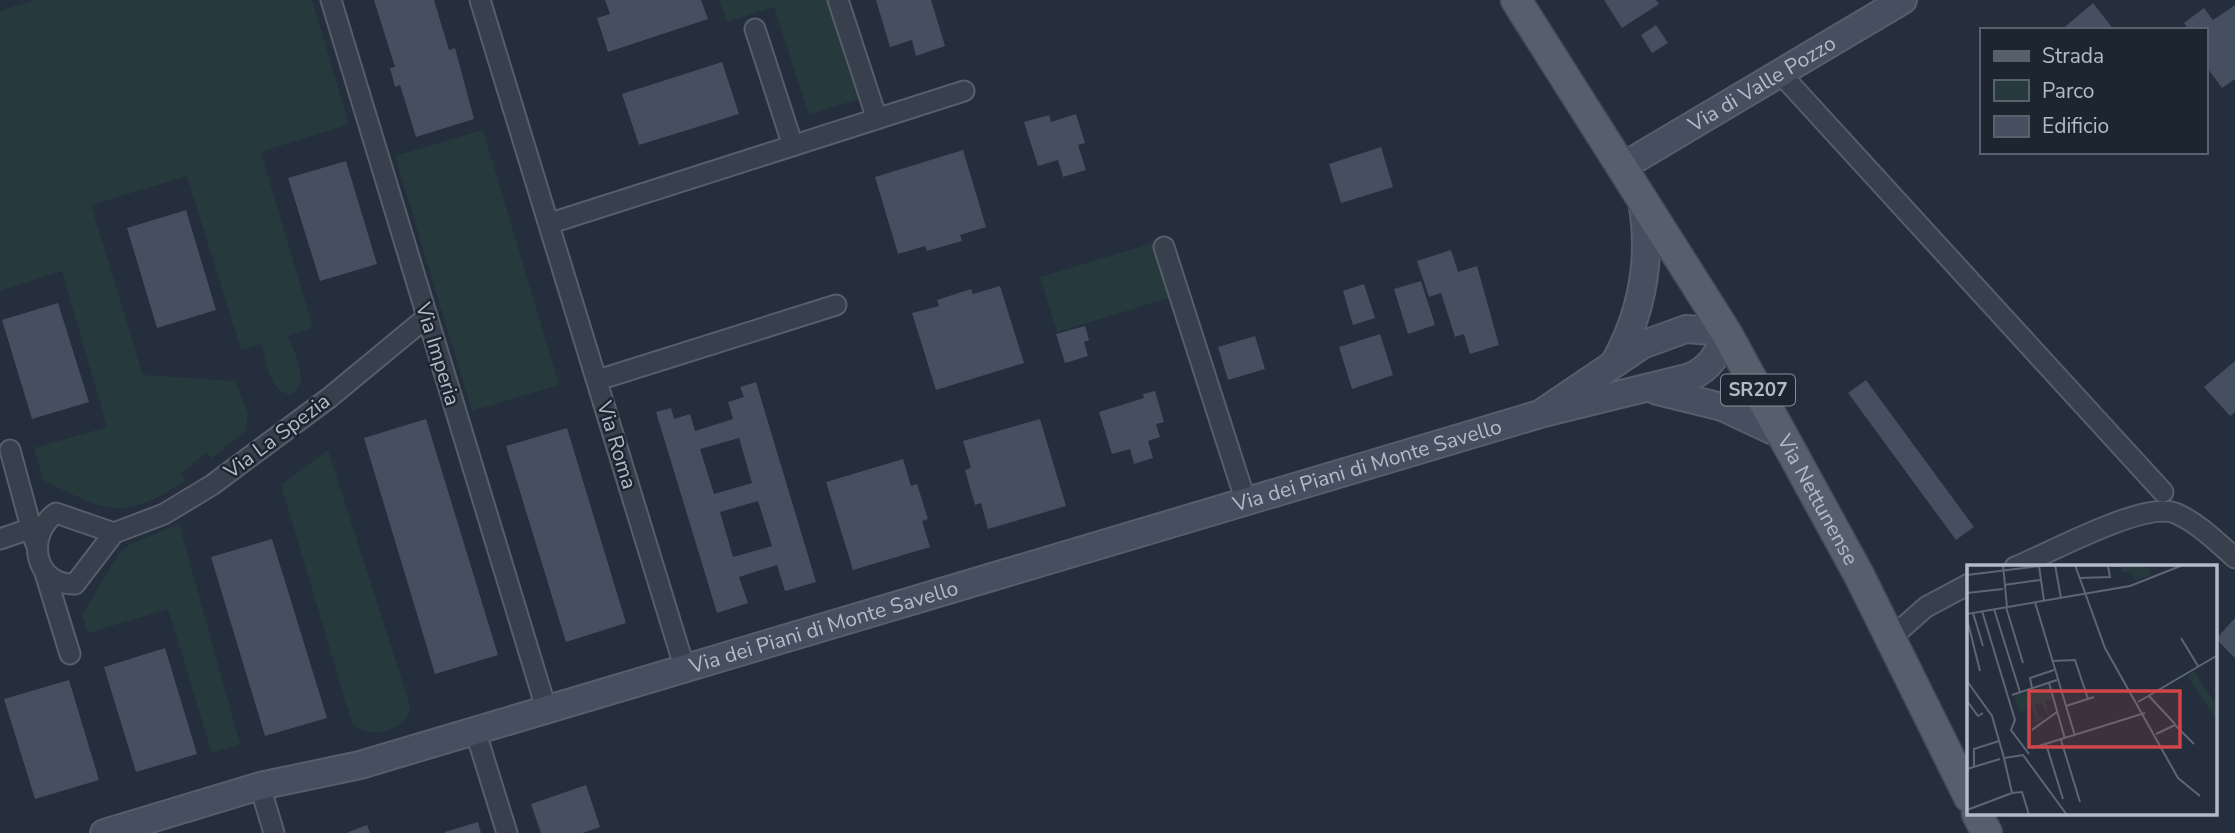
<svg xmlns="http://www.w3.org/2000/svg" width="2235" height="833" viewBox="0 0 2235 833" font-family="'Nunito Sans',sans-serif">
  <style>
    .green { fill: #263a3d }
    .building { fill: #454f60; fill-rule: evenodd }
    .lines { fill: none; stroke-linecap: round; stroke-linejoin: round }
    .street-casing { stroke: #565e6a; stroke-width: 23 }
    .secondary-casing { stroke: #565e6a; stroke-width: 30 }
    .primary-casing { stroke: #414955; stroke-width: 33 }
    .street { stroke: #38404d; stroke-width: 19 }
    .secondary { stroke: #464f5f; stroke-width: 26 }
    .primary { stroke: #565f6c; stroke-width: 30 }
    .labels { text-anchor: middle; dominant-baseline: central; stroke-width: 5; stroke-linejoin: round; paint-order: stroke }
    .shield { fill: #1d2531; stroke: #878e9b; stroke-width: 2 }
    .shield-label { font-size: 19px; font-weight: bold; fill: #b4bbc8 }
    .street-label { font-size: 21px; fill: #b4bbc8; stroke: #1d2531 }
    .inset-road { fill: none; stroke: #5e6674; stroke-width: 2 }
    .view { fill: #cf4548; fill-opacity: 0.15; stroke: #cf4548; stroke-width: 3.5 }
    .inset-edge { fill: none; stroke: #b4bbc8; stroke-width: 3.5 }
  </style>
  <rect width="100%" height="100%" fill="#242e3c"/>
  <!-- green -->
  <path class="green" d="M35,0H312L349,124L261,152L313,328L288,336C294,353 312,383 291,394C269,394 267,361 261,344L241,350L187,176L91,205L143,375L235,381L248,413L246,430L212,458L206,453L181,473L185,481C120,522 108,512 43,480L34,448L107,427L62,271L0,291V11Z
    M719,0H826L858,99L809,115L774,7L727,22Z
    M483,130L559,385L472,411L395,156Z
    M1153,243L1169,298L1057,332L1040,277Z
    M328,450L410,705C411,730 366,742 352,723L281,485Z
    M179,524L240,744L212,753L168,609L88,633L82,615L119,553L129,545Z"/>
  <!-- building -->
  <path class="building" d="M374,0H434L449,50L455,48L474,119L416,137L400,85L395,87L390,68L395,67Z
    M605,0H701L708,19L608,52L597,18L610,14Z
    M876,0H931L945,46L916,56L912,40L890,47Z
    M1604,0H1656L1659,4L1622,28Z
    M2093,3L2114,30H2061Z
    M2235,5V79L2222,88L2205,65V30H2189L2184,23L2204,8L2213,20Z
    M1656,25L1668,43L1652,53L1641,35Z
    M722,62L739,114L639,145L622,94Z
    M1076,114L1085,143L1078,145L1086,170L1063,177L1058,160L1038,166L1024,122L1049,115L1051,122Z
    M1381,147L1393,187L1341,203L1329,164Z
    M963,150L986,227L960,235L962,241L927,251L925,246L898,254L875,177Z
    M346,161L377,264L320,281L288,178Z
    M186,210L216,310L157,328L127,228Z
    M1451,250L1458,272L1477,266L1499,345L1470,354L1464,334L1455,337L1441,293L1429,297L1417,261Z
    M1421,281L1435,325L1408,334L1394,289Z
    M1364,284L1375,318L1353,325L1343,291Z
    M1000,286L1024,363L936,390L912,313L939,306L937,300L971,289L973,294Z
    M58,303L89,402L32,419L2,320Z
    M1085,326L1089,340L1084,342L1088,356L1065,363L1056,334Z
    M1380,334L1393,375L1352,389L1339,347Z
    M1255,336L1265,369L1228,380L1218,347Z
    M2235,361V412L2230,416L2204,387Z
    M1866,380L1974,527L1956,540L1848,393Z
    M756,382L816,582L785,591L777,565L739,577L748,603L717,613L656,412L671,408L674,419L690,414L695,431L733,419L728,402L744,397L740,387ZM739,438L752,483L714,494L700,449ZM758,501L772,546L733,557L720,512Z
    M1155,391L1164,422L1156,424L1160,437L1148,441L1153,458L1134,464L1130,449L1112,454L1099,412L1144,398L1143,394Z
    M426,419L498,655L435,674L364,438Z
    M1040,419L1066,506L988,529L981,503L975,505L965,470L971,468L963,441Z
    M567,428L626,623L566,642L506,446Z
    M903,459L911,486L917,484L928,519L922,521L930,547L853,570L826,482Z
    M272,539L327,718L265,736L211,557Z
    M2235,618V658L2216,639Z
    M165,648L197,754L136,772L104,667Z
    M69,680L99,780L35,799L4,699Z
    M586,785L600,827L583,833H541L531,804Z
    M478,822L481,833H445V832Z
    M367,825L370,833H346Z"/>
  <g class="lines">
    <defs>
      <path id="street" d="M331,0L546,708
        M480,0L684,666
        M838,0L877,119
        M755,29L793,146
        M1780,73L2163,492
        M551,223L964,91
        M1164,247L1246,502
        M598,380L836,305
        M10,450L35,542
        M114,533L56,513C25,535 34,586 75,584L114,533L164,514L212,485L329,398L427,317
        M0,539L32,528
        M2015,567C2050,553 2143,501 2175,513C2197,522 2217,542 2235,558
        M45,573L70,654
        M1891,638L1926,607L1969,584
        M475,730L507,833
        M260,786L274,833"/>
      <g id="secondary">
        <path id="s1" d="M1622,167L1903,0"/>
        <path d="M1616,360C1643,310 1652,257 1642,201"/>
        <path d="M1657,391L1722,407L1784,436"/>
        <path id="s2" d="M104,833L260,786L360,765L1540,414L1690,377C1711,368 1719,353 1726,332L1686,329L1642,345L1540,414"/>
      </g>
      <g id="primary">
        <path id="s3" d="M1516,0L1726,332L1859,575L1969,797"/>
        <path d="M1977,814L1987,833"/>
      </g>
    </defs>
    <!-- street casing -->
    <use href="#street" class="street-casing"/>
    <!-- secondary casing -->
    <use href="#secondary" class="secondary-casing"/>
    <!-- primary casing -->
    <use href="#primary" class="primary-casing"/>
    <!-- street -->
    <use href="#street" class="street"/>
    <!-- secondary -->
    <use href="#secondary" class="secondary"/>
    <!-- primary -->
    <use href="#primary" class="primary"/>
  </g>
  <g class="labels">
    <!-- shield labels -->
    <rect class="shield" x="1721" y="374.5" width="74" height="31" rx="5"/>
    <g class="shield-label">
      <text x="1758" y="390">SR207</text>
    </g>
    <!-- street labels -->
    <g class="street-label">
      <text stroke="none"><textPath href="#s1" startOffset="163">Via di Valle Pozzo</textPath></text>
      <text transform="translate(438 354) rotate(73)">Via Imperia</text>
      <text transform="translate(277 436) rotate(-37)">Via La Spezia</text>
      <text transform="translate(617 445) rotate(73)">Via Roma</text>
      <text stroke="none"><textPath href="#s2" startOffset="1316">Via dei Piani di Monte Savello</textPath></text>
      <text stroke="none"><textPath href="#s3" startOffset="584">Via Nettunense</textPath></text>
      <text stroke="none"><textPath href="#s2" startOffset="749">Via dei Piani di Monte Savello</textPath></text>
    </g>
  </g>
  <!-- overview -->
  <g transform="translate(1967 565)">
    <rect width="250" height="250" fill="#242e3c"/>
    <path d="M155,0H181L184,10L169,15L163,7H155ZM227,106L247,136L250,134V156L220,111ZM81,121L85,134L79,136L82,152L74,138L68,140L71,151L78,154L64,158L69,154L65,144L53,148L55,157L47,131Z" fill="#263a3d"/>
    <path class="inset-road" d="M36,0L40,42M88,0L94,33M108,0L138,83L211,213L233,231M134,0L155,1M72,1L77,36M0,10L81,0M112,13L143,12L141,1M37,20L73,15M0,28L36,24M68,37L108,171M39,42L56,98M27,44L53,127M15,46L48,155L44,165L62,189M6,48L16,81M0,49L163,21L216,0M0,54L13,106M214,73L231,101M85,96L108,95L121,134M0,116L25,151L37,193M82,118L98,174M65,123L63,113L87,105M45,130L90,115M182,131L208,159M0,136L11,151L16,148M171,137L251,90M99,141L127,132M69,162L65,165L90,147M189,169L208,160L227,179M94,175L113,237M79,179L96,234M65,183L178,148M7,201V184L32,176M0,204L33,194M0,245L45,228M62,250L55,227L45,228L37,193L56,190L100,250"/>
    <path class="view" d="M62,126H213V182H62Z"/>
    <rect width="250" height="250" class="inset-edge"/>
  </g>
  <!-- legend -->
  <rect x="1980" y="28" width="228" height="126" fill="#1d2531" stroke="#59616d" stroke-width="2"/>
  <rect x="1994" y="51" width="35" height="10" fill="#565f6c" stroke="#59616d" stroke-width="2"/>
  <text x="2042" y="63" font-size="21" fill="#b4bbc8">Strada</text>
  <rect x="1994" y="80" width="35" height="21" fill="#263a3d" stroke="#59616d" stroke-width="2"/>
  <text x="2042" y="98" font-size="21" fill="#b4bbc8">Parco</text>
  <rect x="1994" y="116" width="35" height="21" fill="#454f60" stroke="#59616d" stroke-width="2"/>
  <text x="2042" y="133" font-size="21" fill="#b4bbc8">Edificio</text>
</svg>
